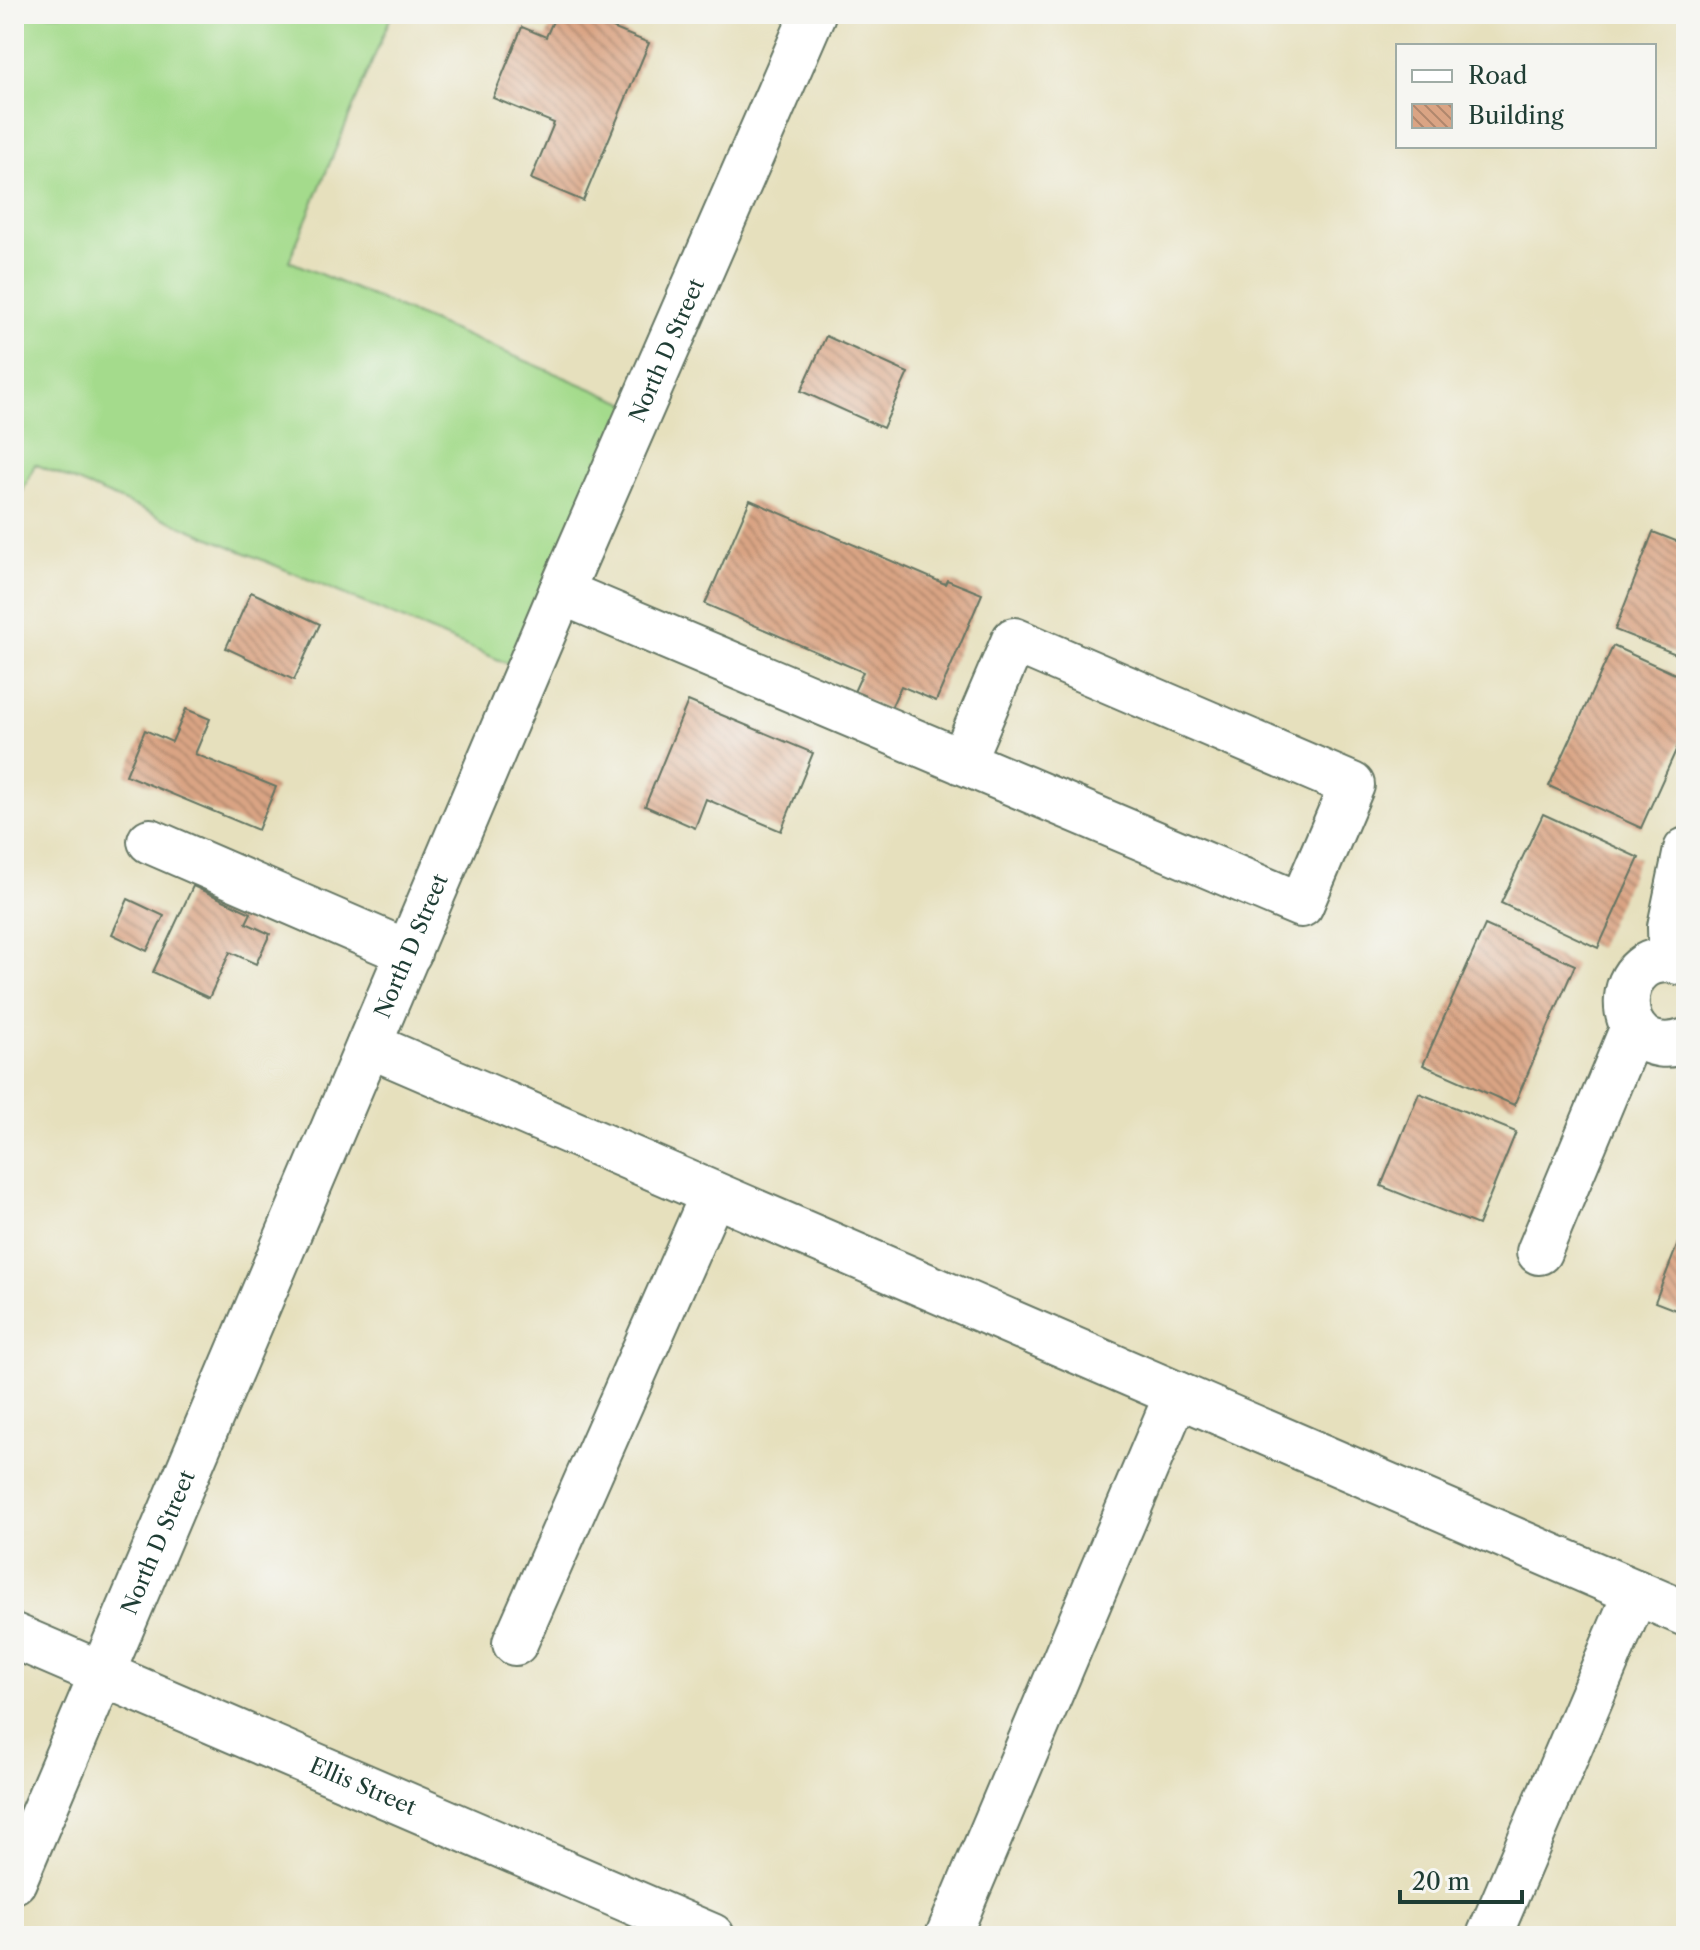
<svg xmlns="http://www.w3.org/2000/svg" width="1700" height="1950" viewBox="0 0 1700 1950" font-family="'Libre Caslon Text',serif">
  <style>
    .grass { fill: #a4db8c; stroke: #628c60; stroke-width: 2 }
    .building { fill: url(#building-back-hatch) }
    .lines { fill: none; stroke-linecap: round; stroke-linejoin: round }
    .minor-casing { stroke: #657664; stroke-width: 48 }
    .minor { stroke: #fff; stroke-width: 44 }
    .labels { text-anchor: middle; dominant-baseline: central; stroke-width: 6; stroke-linejoin: round; paint-order: stroke }
    .street-label { font-size: 22px; fill: #1f3d34; stroke: #f6f6f2 }
  </style>
  <defs>
    <pattern id="building-back-hatch" width="6" height="6" patternUnits="userSpaceOnUse" patternTransform="scale(2)"><rect width="6" height="6" fill="#daa484"/><path d="M-1 5l2 2M0 0l6 6M5-1l2 2" fill="none" stroke="#b0876d"/></pattern>
  </defs>
  <rect width="100%" height="100%" fill="#f6f6f2"/>
  <filter id="ink" filterUnits="userSpaceOnUse"><feTurbulence type="fractalNoise" baseFrequency=".0125" numOctaves="2"/><feDisplacementMap in="SourceGraphic" scale="16" xChannelSelector="R" yChannelSelector="G"/><feConvolveMatrix kernelMatrix="1 2 1 2 8 2 1 2 1" color-interpolation-filters="sRGB"/></filter>
  <filter id="wash" filterUnits="userSpaceOnUse"><feTurbulence type="fractalNoise" baseFrequency=".006" numOctaves="4" result="noise"/><feDisplacementMap in="SourceGraphic" scale="32" xChannelSelector="R" yChannelSelector="G"/><feGaussianBlur stdDeviation="1.8" result="paint"/><feColorMatrix in="noise" values="0 0 0 0 0 0 0 0 0 0 0 0 0 0 0 0 0 1.4 0 .05"/><feComposite in="paint" operator="in"/></filter>
  <g filter="url(#wash)">
    <rect width="100%" height="100%" fill="#e6e0bd"/>
    <!-- grass -->
    <path class="grass" d="M14,14H392L289,261L649,413L537,676L35,464L14,510Z"/>
    <g id="blocks">
      <!-- building -->
      <path class="building" d="M556,14H579L649,43L583,201L531,179L554,123L493,98L522,27L546,37Z
        M826,336L908,373L883,428L801,391Z
        M750,500L945,584L947,580L982,594L936,701L901,686L890,710L853,694L863,672L705,604Z
        M1653,532L1686,545V658L1615,630Z
        M251,592L320,624L294,680L226,648Z
        M1613,646L1686,679V728L1641,828L1549,786Z
        M688,701L813,753L781,831L706,799L695,828L645,806Z
        M186,709L210,719L195,754L276,787L258,830L126,775L145,730L172,742Z
        M1543,814L1639,858L1598,948L1501,903Z
        M193,886L251,913L246,923L270,934L256,964L230,952L209,998L153,972Z
        M128,899L164,916L147,951L112,934Z
        M1485,925L1575,965L1514,1105L1423,1065Z
        M1419,1093L1516,1132L1478,1225L1381,1186Z
        M1686,1223V1314L1655,1302Z"/>
    </g>
  </g>
  <g filter="url(#ink)">
    <use href="#blocks" fill-opacity="0" stroke="#657664" stroke-width="2"/>
    <g class="lines">
      <defs>
        <g id="minor">
          <path d="M561,592L1301,905L1352,785L1014,640L962,762"/>
          <path d="M150,841L409,953"/>
          <path d="M1671,960L1670,927L1686,850"/>
          <path d="M1686,964C1607,937 1607,1068 1686,1041"/>
          <path d="M369,1045L1686,1614"/>
          <path d="M1539,1252L1633,1027"/>
          <path id="s1" d="M14,1636L712,1936"/>
          <path d="M515,1643L713,1194"/>
          <path id="s2" d="M14,1881L561,592L813,14"/>
          <path d="M948,1936L1177,1394"/>
          <path d="M1489,1936L1636,1592"/>
        </g>
      </defs>
      <!-- minor casing -->
      <use href="#minor" class="minor-casing"/>
      <!-- minor -->
      <use href="#minor" class="minor"/>
    </g>
  </g>
  <g class="labels">
    <!-- street labels -->
    <g class="street-label">
      <text stroke="none"><textPath href="#s2" startOffset="1664">North D Street</textPath></text>
      <text stroke="none"><textPath href="#s2" startOffset="1016">North D Street</textPath></text>
      <text stroke="none"><textPath href="#s2" startOffset="368">North D Street</textPath></text>
      <text stroke="none"><textPath href="#s1" startOffset="380">Ellis Street</textPath></text>
    </g>
  </g>
  <!-- margin -->
  <rect width="1700" height="1950" fill="none" stroke="#f6f6f2" stroke-width="48"/>
  <!-- legend -->
  <rect x="1396" y="44" width="260" height="104" fill="#f6f6f2" stroke="#a0aca6" stroke-width="2"/>
  <rect x="1412" y="70" width="40" height="12" fill="#ffffff" stroke="#a0aca6" stroke-width="2"/>
  <text x="1468" y="84" font-size="24" fill="#1f3d34">Road</text>
  <rect x="1412" y="104" width="40" height="24" fill="url(#building-back-hatch)" stroke="#a0aca6" stroke-width="2"/>
  <text x="1468" y="124" font-size="24" fill="#1f3d34">Building</text>
  <!-- scale -->
  <path d="M1400 1890v12h122v-12" fill="none" stroke="#1f3d34" stroke-width="4"/>
  <text x="1412" y="1890" font-size="24" fill="#1f3d34" stroke="#f6f6f2" stroke-width="6" paint-order="stroke">20 m</text>
</svg>
